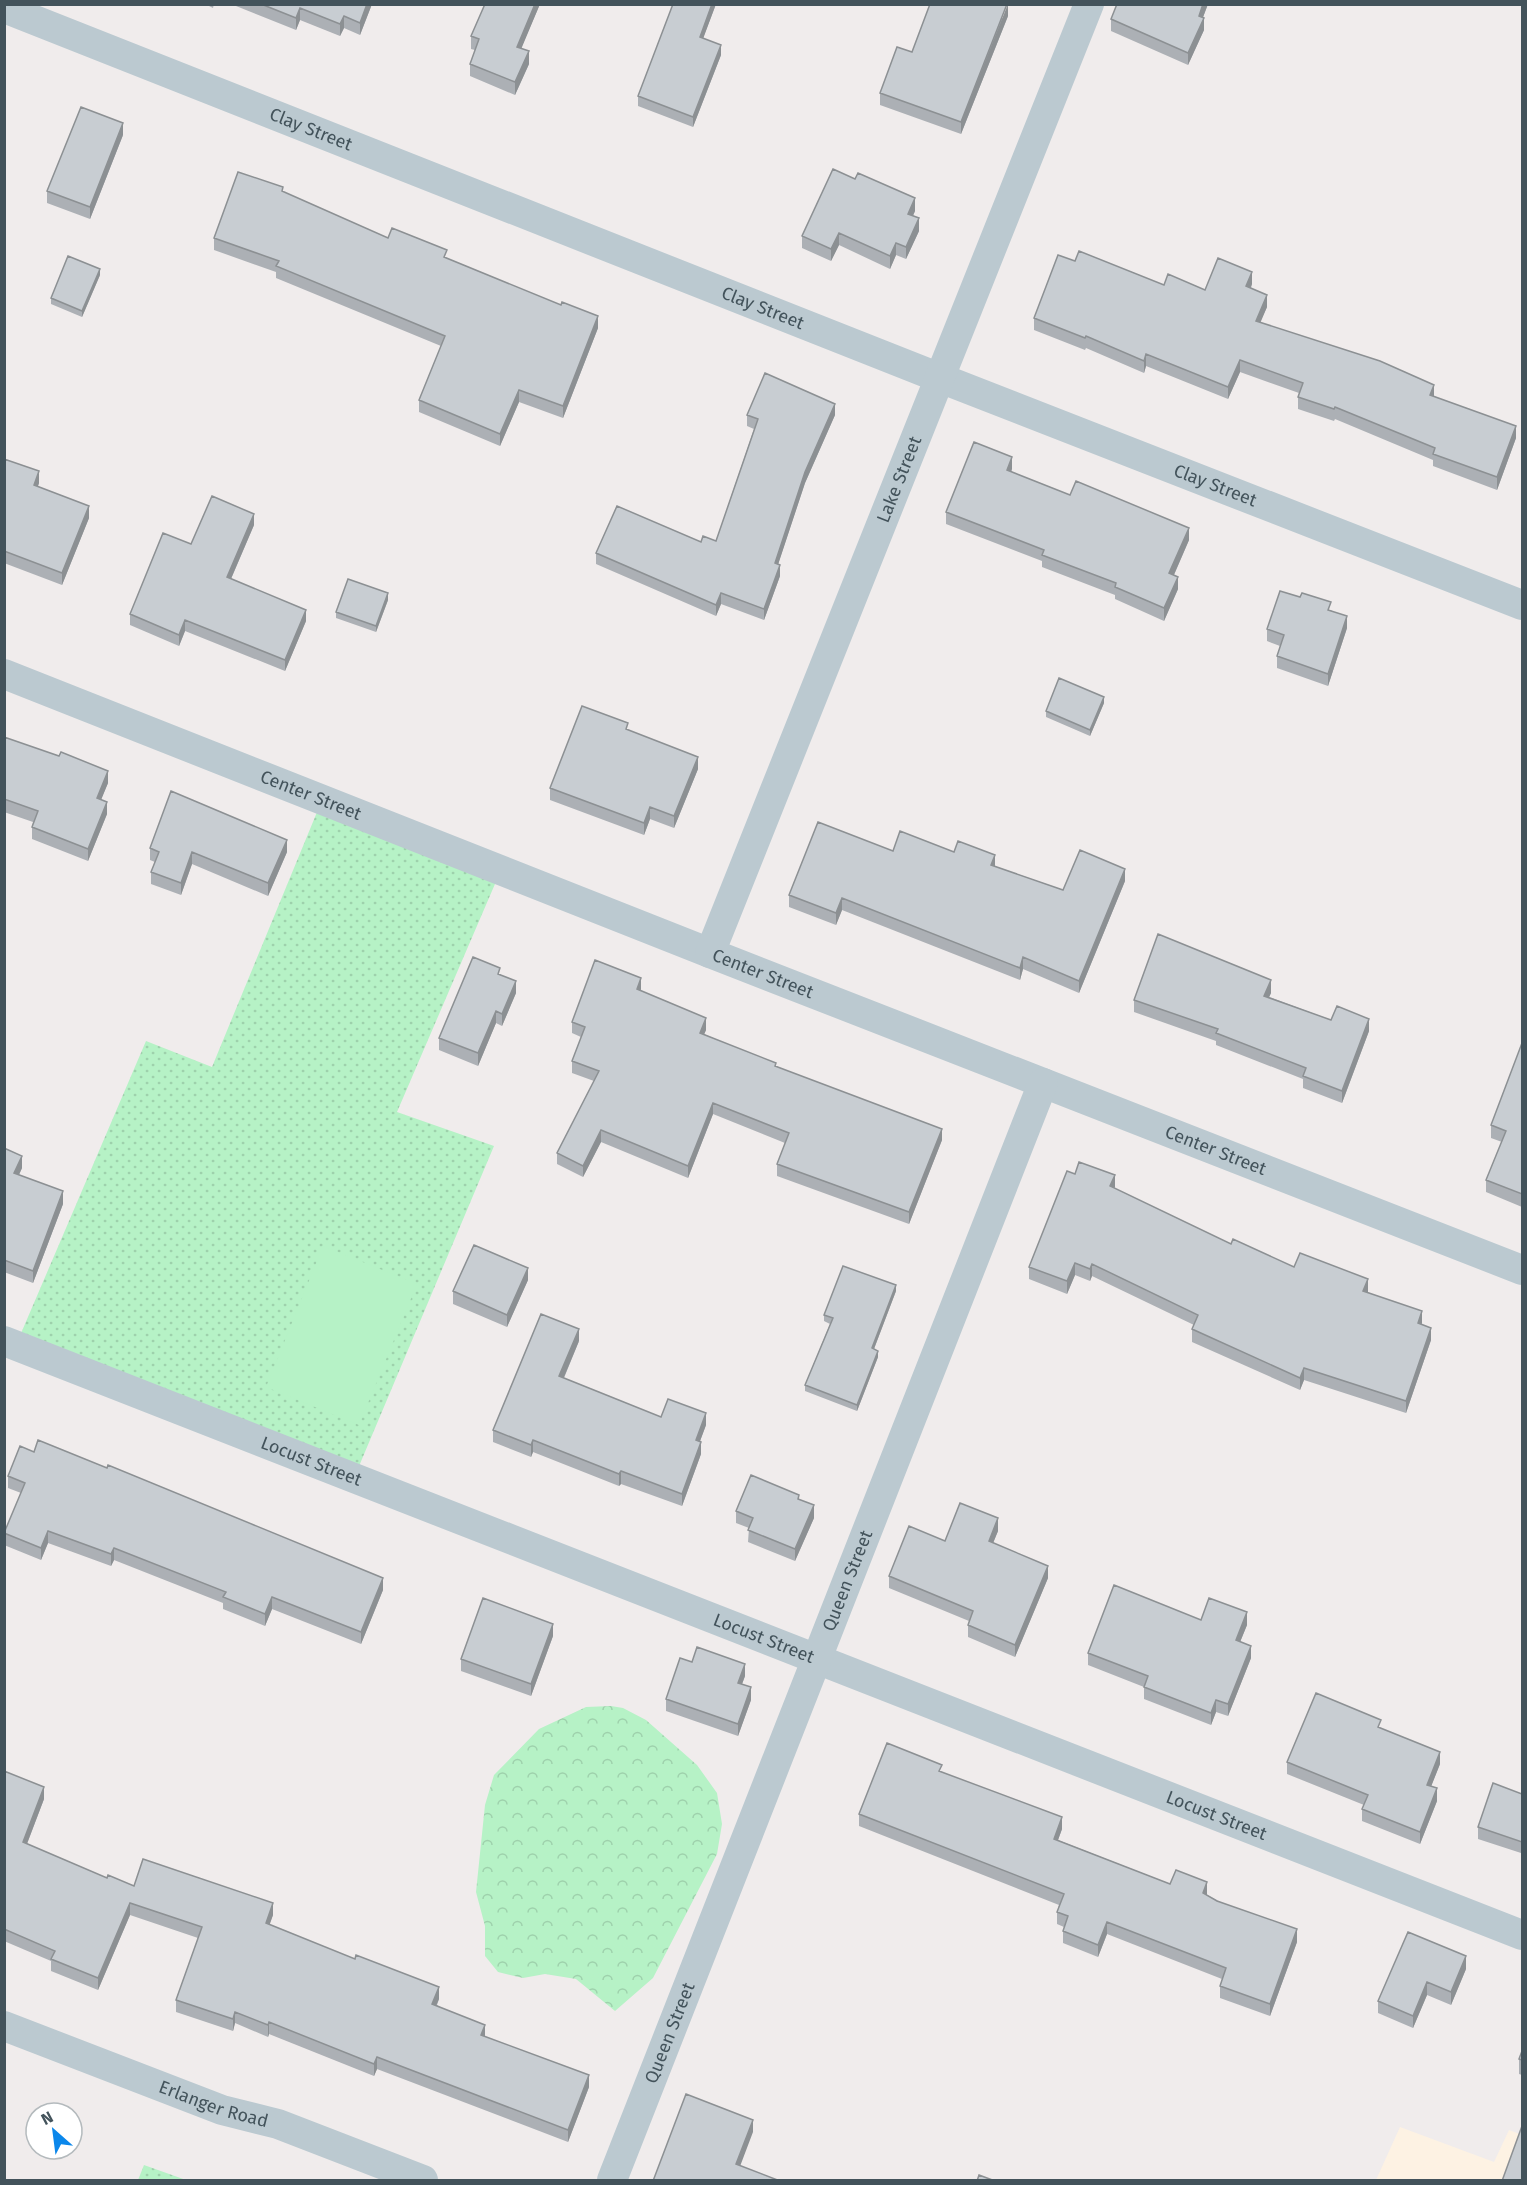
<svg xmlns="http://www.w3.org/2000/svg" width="1527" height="2185" viewBox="0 0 1527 2185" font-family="'Fira Sans',sans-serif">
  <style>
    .commercial { fill: #fdf2e3 }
    .forest { fill: url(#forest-crowns) }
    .park { fill: url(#park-dots) }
    .garden { fill: #b6f2c6 }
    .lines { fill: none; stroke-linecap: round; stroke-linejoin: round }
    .minor { stroke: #bbc9d0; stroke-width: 30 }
    .wall { fill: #acb0b5 }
    .shaded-wall { fill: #8c9093 }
    .building { fill: #c8cdd2; stroke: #8c9093; stroke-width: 1.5 }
    .labels { text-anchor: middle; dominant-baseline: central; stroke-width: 6; stroke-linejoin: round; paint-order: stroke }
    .street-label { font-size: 18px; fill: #43535b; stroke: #fff }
  </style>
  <defs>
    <pattern id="forest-crowns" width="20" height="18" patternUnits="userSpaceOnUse" patternTransform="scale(1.5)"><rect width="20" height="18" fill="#b6f2c6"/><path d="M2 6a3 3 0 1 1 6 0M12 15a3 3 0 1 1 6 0" fill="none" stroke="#9ed1ac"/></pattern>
    <pattern id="park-dots" width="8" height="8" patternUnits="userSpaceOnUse" patternTransform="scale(1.5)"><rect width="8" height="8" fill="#b6f2c6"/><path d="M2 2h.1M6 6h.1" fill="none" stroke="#9ed1ac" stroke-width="1.8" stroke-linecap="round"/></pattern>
  </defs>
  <rect width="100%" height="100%" fill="#f0ecec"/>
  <!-- commercial -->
  <path class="commercial" d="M1400,2127L1494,2162L1509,2130L1522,2135V2180H1376Z"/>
  <!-- forest -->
  <path class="forest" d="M611,1706L623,1708L646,1720L697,1765L717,1793L722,1824L717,1854L653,1978L615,2011L576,1979L545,1974L523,1978L498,1972L485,1956V1926L476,1892L485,1805L494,1775L539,1729L586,1707Z"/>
  <!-- park -->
  <path class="park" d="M322,800L501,870L397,1112L494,1146L354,1478L16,1345L146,1041L212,1067Z
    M144,2165L186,2180H138Z"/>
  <!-- garden -->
  <path class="garden" d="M323,1246L417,1284L359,1425L266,1387Z"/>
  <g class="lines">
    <!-- minor -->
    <g class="minor">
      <path id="s1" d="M4,8L940,378L1522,605"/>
      <path id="s2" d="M4,674L710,953L1522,1270"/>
      <path id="s3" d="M710,953L1089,4"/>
      <path id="s4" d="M4,1341L1522,1935"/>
      <path id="s5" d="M4,2026L222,2110L278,2124L423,2180"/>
      <path id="s6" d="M612,2180L1043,1083"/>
    </g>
  </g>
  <!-- wall -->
  <path class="wall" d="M205,4H214L213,8Z
    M231,4H372L360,35L344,28L340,36L300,20L296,30Z
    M485,4H540L521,48L529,64L515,95L470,76V64L475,50L471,49V36Z
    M673,4H716L703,38L721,55L693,127L638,106V96Z
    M1208,4L1203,17L1204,30L1188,65L1111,31V19Z
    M1008,16L961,134L880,105V93L912,52Z
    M123,135L90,219L47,203V191Z
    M283,192L388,238L447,258L598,328L563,418L519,402L500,446L419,412V400L441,346L276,278V272L214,250V238Z
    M915,211L913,216L919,231L906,259L896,255L890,269L839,245L831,261L802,248V236Z
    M1075,261L1164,285L1205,290L1252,284L1251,288L1267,307L1260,322L1434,396L1516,438L1497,490L1433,466V460L1335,419L1334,421L1298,409V397L1299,393L1240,372L1228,399L1146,366L1144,373L1086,348L1085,350L1034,330V318Z
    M100,275L82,317L51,304V298Z
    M747,415H835L805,483L778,564L780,576L764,620L721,604L716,616L596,564V553L701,542L716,541L754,429L747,426Z
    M4,459L39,483L38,486L89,518L62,585L4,563Z
    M1012,469L1011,472L1070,495L1189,540L1174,575L1178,589L1164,621L1115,599V595L1042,567V561L946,524V512Z
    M254,525L231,579L306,621L285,671L185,631L179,646L130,625V614L191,544Z
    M388,600L376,632L336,618V612Z
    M1331,610L1347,628L1328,686L1277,668V656L1280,646L1267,641V629Z
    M1104,703L1090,736L1046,717V711Z
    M628,730L698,769L674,828L650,819L644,835L550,800V788Z
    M4,737L108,783L101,799L107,814L88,861L32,839V827L33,822L4,812Z
    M150,848L287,852L268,896L192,864L181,895L151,884V872L155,862L150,860Z
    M893,851L954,852L1063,890L1125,881L1079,993L1023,969L1020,980L842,910L836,925L789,907V895Z
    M500,974L516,993L502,1026L496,1023L478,1066L439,1050V1038Z
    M641,989V991L706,1030L704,1034L942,1140L909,1224L777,1176V1164L785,1143L713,1114L688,1178L601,1142L583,1177L557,1164V1153L594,1081L572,1073V1061L581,1037L572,1033V1022Z
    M1271,993L1269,997L1331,1020L1369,1031L1342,1103L1303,1088V1079L1216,1045V1041L1134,1012V1000Z
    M1522,1043V1207L1486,1192V1180L1502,1142L1491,1138V1125Z
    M4,1148L22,1168L19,1175L63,1204L33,1283L4,1272Z
    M1075,1174L1114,1188L1231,1244L1294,1267L1368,1292L1422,1323L1421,1324L1431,1340L1406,1413L1304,1380L1300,1390L1192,1342V1329L1194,1325L1092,1276L1090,1281L1075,1275L1067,1294L1029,1279V1267Z
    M528,1280L507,1327L453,1304V1291Z
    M896,1291L874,1349L878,1357L857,1411L805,1391V1385L830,1324L824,1321V1315Z
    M579,1341L564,1378L661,1417L706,1425L700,1441L701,1454L682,1506L621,1484L619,1486L533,1452L531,1457L493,1442V1430Z
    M8,1476L383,1590L361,1644L272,1609L265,1626L223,1609V1603L114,1560L111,1566L48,1543L41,1560L4,1545V1533L21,1493L8,1488Z
    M799,1499L814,1518L795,1561L748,1542L749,1528L736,1523V1511Z
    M998,1531L993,1543L1048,1578L1015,1657L968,1637V1625L969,1621L889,1588V1576L945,1541Z
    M1201,1620L1247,1625L1240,1642L1251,1658L1228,1716L1216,1712L1211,1725L1144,1699V1687L1088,1665V1653Z
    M553,1636L531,1696L461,1671V1659Z
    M692,1662L745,1676L742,1684L751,1700L738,1736L666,1711V1699Z
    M1381,1729L1440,1764L1431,1786L1437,1801L1420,1844L1362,1821V1809L1364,1805L1287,1774V1762Z
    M4,1771L44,1799L27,1844L107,1878L134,1886L273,1915L269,1925L439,1999L437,2005L485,2037L589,2087L568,2142L377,2069L374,2076L269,2034L268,2037L235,2023L233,2031L176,2012V2000L198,1938L130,1915L98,1990L51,1971V1961L4,1941Z
    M942,1772L1062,1829L1058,1840L1170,1884L1207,1894V1895L1297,1942L1270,2016L1220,1998V1986L1222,1979L1107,1934L1098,1957L1063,1943V1931L1064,1927L1057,1924V1912L1059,1905L859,1826V1814Z
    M1522,1794V1861L1521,1860V1853L1478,1839V1827Z
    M1466,1969L1451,2005L1427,1995L1413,2028L1378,2013V2001Z
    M1522,2051V2075L1519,2074V2059Z"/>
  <!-- shaded-wall -->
  <path class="shaded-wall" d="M367,4H372L360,35V23Z
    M535,4H540L517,59V47Z
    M712,4H716L700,47V37Z
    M1008,4V16L961,134V122Z
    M1203,4H1208L1199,28V16Z
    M300,8V20L296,30V18Z
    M344,16V28L340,36V24Z
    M1204,18V30L1188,65V53Z
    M721,45V55L693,127V117Z
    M529,51V64L515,95V82Z
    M123,123V135L90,219V207Z
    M915,198V211L908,226V214Z
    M919,218V231L906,259V247Z
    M839,233V245L831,261V249Z
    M896,243V255L890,269V256Z
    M100,269V275L82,317V311Z
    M1252,272V284L1246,298V286Z
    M1267,295V307L1256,333V321Z
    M598,316V328L563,418V406Z
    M1146,354V366L1144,373V361Z
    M1240,360V372L1228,399V387Z
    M1434,385V397L1430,395Z
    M519,390V402L500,446V434Z
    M835,404V415L805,483L775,574V563L805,472Z
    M1516,426V438L1497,490V477Z
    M1012,457V469L1007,482V470Z
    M39,471V483L34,497V485Z
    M89,506V518L62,585V573Z
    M254,514V525L227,588V577Z
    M1189,528V540L1169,586V573Z
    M780,565V576L764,620V609Z
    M1178,577V589L1164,621V608Z
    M388,593V600L376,632V626Z
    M721,593V604L716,616V605Z
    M306,610V621L285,671V660Z
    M1347,616V628L1328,686V674Z
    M185,620V631L179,646V635Z
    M1104,697V703L1090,736V730Z
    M698,757V769L674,828V816Z
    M108,771V783L97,810V798Z
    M107,802V814L88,861V849Z
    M650,807V819L644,835V823Z
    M287,840V852L268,896V883Z
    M192,852V864L181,895V883Z
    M995,855V867L991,865Z
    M1125,869V881L1079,993V981Z
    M842,898V910L836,925V913Z
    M1023,957V969L1020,980V968Z
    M641,978V989L637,1001V989Z
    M1271,980V993L1264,1008V996Z
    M516,981V993L502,1026V1014Z
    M496,1011V1023L478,1066V1053Z
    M706,1018V1030L700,1044V1033Z
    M1369,1019V1031L1342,1103V1091Z
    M713,1103V1114L688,1178V1166Z
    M942,1129V1140L909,1224V1212Z
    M601,1130V1142L583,1177V1166Z
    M22,1156V1168L14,1185V1173Z
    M1115,1175V1187L1110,1198V1186Z
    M63,1191V1204L33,1283V1271Z
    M1075,1263V1275L1067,1294V1281Z
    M1092,1264V1276L1090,1281V1269Z
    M528,1268V1280L507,1327V1315Z
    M1368,1279V1292L1363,1303V1291Z
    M896,1285V1291L872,1354V1348Z
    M1422,1311V1323L1418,1335V1323Z
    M1431,1328V1340L1406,1413V1401Z
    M579,1329V1341L559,1389V1376Z
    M878,1351V1357L857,1411V1405Z
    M1304,1368V1380L1300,1390V1378Z
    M706,1413V1425L696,1452V1440Z
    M533,1440V1452L531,1457V1445Z
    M701,1442V1454L682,1506V1494Z
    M621,1471V1484L619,1486V1474Z
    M814,1505V1518L795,1561V1549Z
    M998,1518V1531L989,1553V1541Z
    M48,1531V1543L41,1560V1548Z
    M114,1548V1560L111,1566V1554Z
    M1048,1566V1578L1015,1657V1645Z
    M383,1578V1590L361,1644V1632Z
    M272,1597V1609L265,1626V1614Z
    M1247,1612V1625L1236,1652V1640Z
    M553,1624V1636L531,1696V1684Z
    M1251,1646V1658L1228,1716V1704Z
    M745,1664V1676L738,1695V1683Z
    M751,1687V1700L738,1736V1724Z
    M1216,1700V1712L1211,1725V1713Z
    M1440,1752V1764L1427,1797V1785Z
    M44,1787V1799L23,1854V1842Z
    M1437,1788V1801L1420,1844V1832Z
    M1062,1817V1829L1054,1851V1839Z
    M1207,1882V1894L1203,1905V1893Z
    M130,1903V1915L98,1990V1978Z
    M273,1903V1915L266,1935V1923Z
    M1107,1922V1934L1098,1957V1945Z
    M1297,1929V1942L1270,2016V2004Z
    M1466,1956V1969L1451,2005V1992Z
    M1427,1982V1995L1413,2028V2016Z
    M439,1987V1999L432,2015V2004Z
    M235,2012V2023L233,2031V2019Z
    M269,2022V2034L268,2037V2025Z
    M485,2025V2037L481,2035Z
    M377,2057V2069L374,2076V2064Z
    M589,2075V2087L568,2142V2130Z
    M753,2120V2132L736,2177V2164Z"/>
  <!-- building -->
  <path class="building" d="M261,4H367L360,23L344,16L340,24L300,8L296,18Z
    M485,4H535L517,47L529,51L515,82L470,64L479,39L471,36Z
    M673,4H712L700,37L721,45L693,117L638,96Z
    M930,4H1007L961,122L880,93L897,47L912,52Z
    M1117,4H1203L1199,16L1204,18L1188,53L1111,19Z
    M81,107L123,123L90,207L47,191Z
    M833,169L855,179L858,173L915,198L908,214L919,218L906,247L896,243L890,256L839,233L831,249L802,236Z
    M238,172L283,187L282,191L388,238L392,228L447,250L444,257L561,305L562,302L598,316L563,406L519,390L500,434L419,400L445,336L276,266L279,261L214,238Z
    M1079,251L1164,285L1168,274L1205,290L1218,258L1252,272L1246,286L1267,295L1256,321L1380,361L1434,385L1430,395L1516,426L1497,477L1433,454L1435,448L1335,407L1334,409L1298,397L1303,383L1240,360L1228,387L1146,354L1144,361L1086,336L1085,338L1034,318L1058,255L1075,261Z
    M68,256L100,269L82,311L51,298Z
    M765,373L835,404L805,472L775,563L780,565L764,609L721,593L716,605L596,553L617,506L701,542L703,536L716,541L758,419L747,415Z
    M974,442L1012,457L1007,470L1070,495L1076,481L1189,528L1169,573L1178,577L1164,608L1115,587L1116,583L1042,555L1044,550L946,512Z
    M4,459L39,471L34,485L89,506L62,573L4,551Z
    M212,496L254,514L227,577L306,610L285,660L185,620L179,635L130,614L163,533L191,544Z
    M348,579L388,593L376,626L336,612Z
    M1280,591L1300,597L1302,593L1331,602L1328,610L1347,616L1328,674L1277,656L1284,635L1267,629Z
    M1059,678L1104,697L1090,730L1046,711Z
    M582,706L628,723L626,729L698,757L674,816L650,807L644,823L550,788Z
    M4,737L59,756L61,752L108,771L97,798L107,802L88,849L32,827L38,811L4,799Z
    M171,791L287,840L268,883L192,852L181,883L151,872L159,852L150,848Z
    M818,822L893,851L900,831L954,852L958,841L995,855L991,865L1063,890L1080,850L1125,869L1079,981L1023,957L1020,968L842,898L836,913L789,895Z
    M1158,934L1271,980L1264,996L1331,1020L1337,1006L1369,1019L1342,1091L1303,1076L1306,1068L1216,1033L1218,1029L1134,1000Z
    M473,957L500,968L498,974L516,981L502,1014L496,1011L478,1053L439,1038Z
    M595,960L641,978L637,989L706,1018L700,1033L776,1063L775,1066L942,1129L909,1212L777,1164L789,1133L713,1103L688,1166L601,1130L583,1166L557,1153L599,1071L572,1061L585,1027L572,1022Z
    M1522,1043V1194L1486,1180L1506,1131L1491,1125Z
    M4,1148L22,1156L14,1173L63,1191L33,1271L4,1260Z
    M1079,1162L1115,1175L1110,1186L1231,1244L1233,1239L1294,1267L1300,1253L1368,1279L1363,1291L1422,1311L1418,1323L1431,1328L1406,1401L1304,1368L1300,1378L1192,1329L1198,1315L1092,1264L1090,1269L1075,1263L1067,1281L1029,1267L1067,1171L1075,1174Z
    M474,1245L528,1268L507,1315L453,1291Z
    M843,1266L896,1285L872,1348L878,1351L857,1405L805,1385L833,1318L824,1315Z
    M541,1314L579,1329L559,1376L661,1417L668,1399L706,1413L696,1440L701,1442L682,1494L621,1471L619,1474L533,1440L531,1445L493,1430Z
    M38,1440L107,1468L108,1465L383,1578L361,1632L272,1597L265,1614L223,1597L226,1592L114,1548L111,1554L48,1531L41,1548L4,1533L25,1483L8,1476L20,1446L34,1452Z
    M751,1475L799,1495L798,1499L814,1505L795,1549L748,1530L753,1518L736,1511Z
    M960,1503L998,1518L989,1541L1048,1566L1015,1645L968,1625L973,1611L889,1576L909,1526L945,1541Z
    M1114,1585L1201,1620L1209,1598L1247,1612L1236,1640L1251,1646L1228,1704L1216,1700L1211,1713L1144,1687L1148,1676L1088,1653Z
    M483,1598L553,1624L531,1684L461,1659Z
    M697,1647L745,1664L738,1683L751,1687L738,1724L666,1699L680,1658L692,1662Z
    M1316,1693L1381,1720L1378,1727L1440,1752L1427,1785L1437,1788L1420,1832L1362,1809L1368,1795L1287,1762Z
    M887,1743L942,1765L939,1771L1062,1817L1054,1839L1170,1884L1176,1870L1207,1882L1203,1893L1217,1901L1297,1929L1270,2004L1220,1986L1226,1968L1107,1922L1098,1945L1063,1931L1068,1916L1057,1912L1064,1894L859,1814Z
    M4,1771L44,1787L23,1842L107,1878L108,1875L134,1886L143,1859L273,1903L266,1923L355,1959L356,1955L439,1987L432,2004L485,2025L481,2035L589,2075L568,2130L377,2057L374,2064L269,2022L268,2025L235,2012L233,2019L176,2000L202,1927L130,1903L98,1978L51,1959L55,1951L4,1929Z
    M1493,1783L1522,1794V1842L1478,1827Z
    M1408,1932L1466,1956L1451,1992L1427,1982L1413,2016L1378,2001Z
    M1522,2051V2060L1519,2059Z
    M686,2094L753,2120L736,2164L780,2181H653Z
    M1522,2126V2181H1502Z
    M979,2175L995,2181H977Z"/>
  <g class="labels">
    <!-- street labels -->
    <g class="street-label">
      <text stroke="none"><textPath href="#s1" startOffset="330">Clay Street</textPath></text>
      <text stroke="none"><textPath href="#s1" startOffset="816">Clay Street</textPath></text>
      <text stroke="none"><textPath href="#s3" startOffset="510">Lake Street</textPath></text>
      <text stroke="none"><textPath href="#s1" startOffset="1302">Clay Street</textPath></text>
      <text stroke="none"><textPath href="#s2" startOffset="330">Center Street</textPath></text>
      <text stroke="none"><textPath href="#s2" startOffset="816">Center Street</textPath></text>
      <text stroke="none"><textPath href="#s2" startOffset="1302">Center Street</textPath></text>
      <text stroke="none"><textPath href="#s4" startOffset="330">Locust Street</textPath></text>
      <text stroke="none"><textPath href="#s6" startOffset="644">Queen Street</textPath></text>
      <text stroke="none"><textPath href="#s4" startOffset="816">Locust Street</textPath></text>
      <text stroke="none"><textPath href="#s4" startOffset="1302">Locust Street</textPath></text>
      <text stroke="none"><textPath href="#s6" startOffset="158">Queen Street</textPath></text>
      <text stroke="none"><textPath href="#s5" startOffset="224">Erlanger Road</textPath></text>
    </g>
  </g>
  <!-- border -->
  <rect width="1527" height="2185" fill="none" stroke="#43535b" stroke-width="12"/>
  <!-- north arrow -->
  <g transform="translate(54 2131) rotate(332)"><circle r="28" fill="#ffffff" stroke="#b4babd" stroke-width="1.5"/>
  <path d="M0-4.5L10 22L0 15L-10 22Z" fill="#0b87eb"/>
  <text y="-9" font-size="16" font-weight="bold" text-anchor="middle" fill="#43535b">N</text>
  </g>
</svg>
